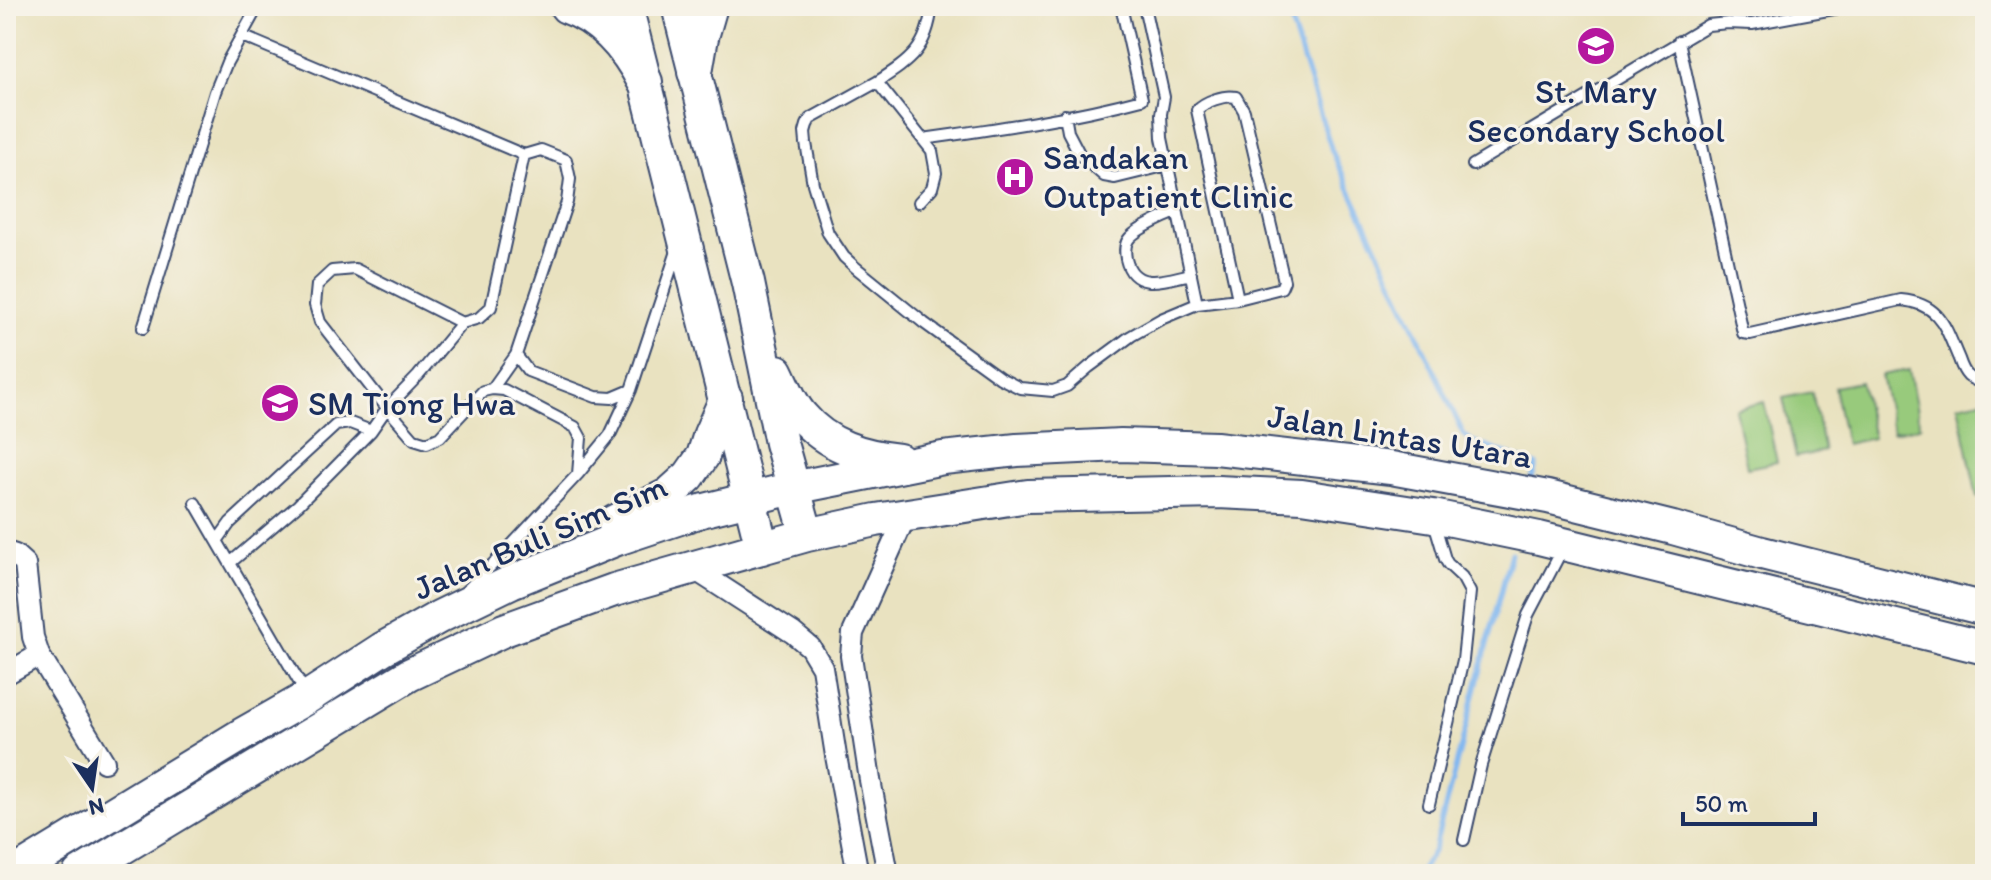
<svg xmlns="http://www.w3.org/2000/svg" width="1991" height="880" viewBox="0 0 1991 880" font-family="Itim,sans-serif">
  <style>
    .green { fill: #98ca7b; stroke: #5a7c6c; stroke-width: 2 }
    .lines { fill: none; stroke-linecap: round; stroke-linejoin: round }
    .stream { stroke: #81b7f0; stroke-width: 5 }
    .service-casing { stroke: #3a4a6d; stroke-width: 14 }
    .minor-casing { stroke: #3a4a6d; stroke-width: 24 }
    .primary-casing { stroke: #3a4a6d; stroke-width: 36 }
    .trunk-casing { stroke: #3a4a6d; stroke-width: 38 }
    .service { stroke: #fff; stroke-width: 10 }
    .minor { stroke: #fff; stroke-width: 20 }
    .primary { stroke: #fff; stroke-width: 32 }
    .trunk { stroke: #fff; stroke-width: 34 }
    .labels { text-anchor: middle; dominant-baseline: central; stroke-width: 6; stroke-linejoin: round; paint-order: stroke }
    .poi-label { font-size: 34px; fill: #1b2f5e; stroke: #f7f3e8; text-anchor: start }
    .street-label { font-size: 34px; fill: #1b2f5e; stroke: #f7f3e8 }
  </style>
  <rect width="100%" height="100%" fill="#f7f3e8"/>
  <filter id="ink" filterUnits="userSpaceOnUse"><feTurbulence type="fractalNoise" baseFrequency=".0125" numOctaves="2"/><feDisplacementMap in="SourceGraphic" scale="16" xChannelSelector="R" yChannelSelector="G"/><feConvolveMatrix kernelMatrix="1 2 1 2 8 2 1 2 1" color-interpolation-filters="sRGB"/></filter>
  <filter id="wash" filterUnits="userSpaceOnUse"><feTurbulence type="fractalNoise" baseFrequency=".006" numOctaves="4" result="noise"/><feDisplacementMap in="SourceGraphic" scale="32" xChannelSelector="R" yChannelSelector="G"/><feGaussianBlur stdDeviation="1.8" result="paint"/><feColorMatrix in="noise" values="0 0 0 0 0 0 0 0 0 0 0 0 0 0 0 0 0 1.4 0 .05"/><feComposite in="paint" operator="in"/></filter>
  <g filter="url(#wash)">
    <rect width="100%" height="100%" fill="#e9e2c0"/>
    <!-- green -->
    <path class="green" d="M1909,370L1920,427L1893,432L1881,375Z
      M1861,382L1873,438L1846,444L1834,387Z
      M1812,392L1824,451L1796,457L1783,398Z
      M1985,399V496L1977,497L1958,405Z
      M1764,402L1777,462L1747,468L1735,409Z"/>
    <g class="lines">
      <!-- stream -->
      <path class="stream" d="M1286,6L1332,151L1464,435L1472,441L1536,465L1531,481
        M1420,873L1434,850L1511,553"/>
    </g>
  </g>
  <g filter="url(#ink)">
    <g class="lines">
      <defs>
        <path id="service" d="M1144,6L1164,97L1161,114L1162,138L1197,304
          M242,36L524,155
          M1679,41L1743,333L1750,334L1901,300C1941,304 1945,327 1959,359C1961,365 1963,371 1968,376C1973,380 1979,382 1985,384
          M877,82C911,60 927,49 932,6
          M1065,115L1068,132L1080,155L1104,176L1115,178L1168,165
          M923,139C996,129 1071,118 1142,99L1121,6
          M1473,165L1708,25L1728,23L1752,24L1850,6
          M919,202L932,188L936,173L932,151L877,82L810,119L807,125L805,132L806,143L813,184L828,233L844,257L855,267L924,323L1000,378L1020,388L1053,391L1067,386L1089,367L1131,336L1161,319L1197,304L1238,299L1281,288L1284,281L1244,111L1236,97C1224,95 1205,101 1197,110L1238,299
          M1177,211C1164,218 1136,228 1128,240C1124,246 1125,253 1126,259C1134,293 1167,279 1191,274
          M143,328L215,92L227,62L258,6
          M516,355L528,371L596,397L612,398L631,390
          M492,389L516,355L567,202L570,179L566,160L541,150L524,155L491,307L479,318L462,323L355,269L332,271L317,285L315,305L320,322L387,408L414,439L427,443L440,437L483,391L492,389L504,390L575,427L581,438L578,474
          M195,503L305,692
          M217,541L230,523L336,425L350,423L371,431
          M230,563L298,505L371,431L387,408L418,376L462,323
          M466,591L506,551L578,474L610,435L631,390L677,251
          M1429,804L1463,660L1470,592L1462,577L1448,564L1445,559L1434,522
          M1464,840L1481,765L1528,615L1562,550"/>
        <path id="minor" d="M6,552L15,555L25,564L33,637L39,655
          M691,567L793,633L810,647L822,667L836,756L858,874
          M6,674L39,655L104,762
          M888,874L870,780L851,656L853,633L906,515"/>
        <path id="primary" d="M626,6L762,548
          M678,6L748,283L781,443L807,535
          M777,371C784,385 791,404 802,416C827,446 862,456 899,460
          M614,522L669,494L689,476L703,456L710,434L726,398
          M13,874L243,734L308,697L382,649L439,617L511,582L617,539L701,511L793,488L943,458L1017,450L1121,445L1216,448L1391,468L1548,497L1673,528L1762,553L1985,609
          M79,874L409,675L504,630L614,590L807,535L876,520L1028,496L1218,492L1302,496L1433,516L1539,538L1985,648"/>
        <path id="trunk" d="M567,6C604,19 628,49 645,82
          M695,72L701,37L710,6"/>
      </defs>
      <!-- service casing -->
      <use href="#service" class="service-casing"/>
      <!-- minor casing -->
      <use href="#minor" class="minor-casing"/>
      <!-- primary casing -->
      <use href="#primary" class="primary-casing"/>
      <!-- trunk casing -->
      <use href="#trunk" class="trunk-casing"/>
      <!-- service -->
      <use href="#service" class="service"/>
      <!-- minor -->
      <use href="#minor" class="minor"/>
      <!-- primary -->
      <use href="#primary" class="primary"/>
      <!-- trunk -->
      <use href="#trunk" class="trunk"/>
    </g>
  </g>
  <!-- icons -->
  <defs>
    <symbol id="school-disc" viewBox="-11 -11 22 22"><circle r="9.5" fill="#b5179e" stroke="#f7f3e8"/><path d="M0-5L7-2L0 1L-7-2ZM-4 1L0 2.5L4 1V4Q0 6-4 4Z" fill="#fff"/></symbol>
    <symbol id="hospital-disc" viewBox="-11 -11 22 22"><circle r="9.5" fill="#b5179e" stroke="#f7f3e8"/><path d="M-5-5h3v3.5h4V-5h3V5h-3V1.5h-4V5h-3Z" fill="#fff"/></symbol>
  </defs>
  <g fill-rule="evenodd">
    <use href="#school-disc" x="1574" y="24" width="44" height="44"/>
    <use href="#hospital-disc" x="993" y="155" width="44" height="44"/>
    <use href="#school-disc" x="258" y="381" width="44" height="44"/>
  </g>
  <g class="labels">
    <!-- poi labels -->
    <g class="poi-label">
      <text x="1596" y="91" text-anchor="middle">St. Mary<tspan x="1596" dy="39">Secondary School</tspan></text>
      <text x="1043" y="157">Sandakan<tspan x="1043" dy="39">Outpatient Clinic</tspan></text>
      <text x="308" y="403">SM Tiong Hwa</text>
    </g>
    <!-- street labels -->
    <g class="street-label">
      <text transform="translate(1400 436) rotate(9)">Jalan Lintas Utara</text>
      <text transform="translate(540 537) rotate(-23)">Jalan Buli Sim Sim</text>
    </g>
  </g>
  <!-- margin -->
  <rect width="1991" height="880" fill="none" stroke="#f7f3e8" stroke-width="32"/>
  <!-- north arrow -->
  <g transform="translate(92 788) rotate(167)" stroke="#f7f3e8" stroke-width="6" paint-order="stroke">
  <path d="M0-6L14 30L0 20L-14 30Z" fill="#1b2f5e"/>
  <text y="-12" font-size="22" font-weight="bold" text-anchor="middle" fill="#1b2f5e">N</text>
  </g>
  <!-- scale -->
  <path d="M1683 812v12h132v-12" fill="none" stroke="#1b2f5e" stroke-width="4"/>
  <text x="1695" y="812" font-size="24" fill="#1b2f5e" stroke="#f7f3e8" stroke-width="6" paint-order="stroke">50 m</text>
</svg>
